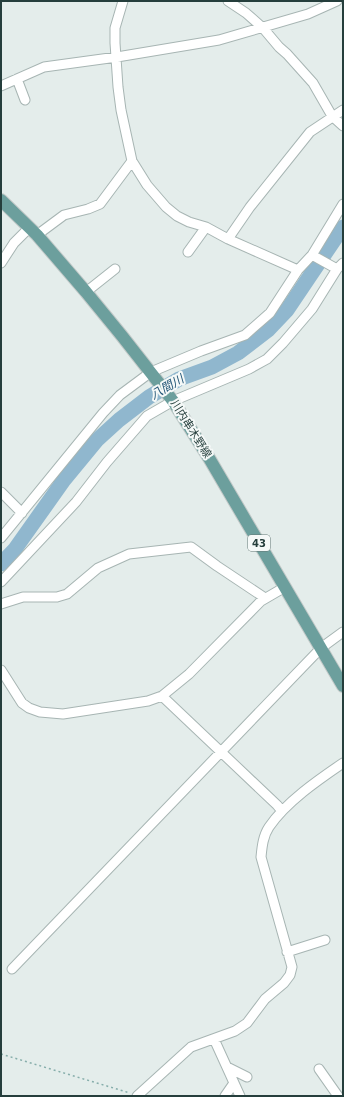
<svg xmlns="http://www.w3.org/2000/svg" width="344" height="1097" viewBox="0 0 344 1097" font-family="'DejaVu Sans','Noto Sans JP',sans-serif">
  <style>
    .lines { fill: none; stroke-linecap: round; stroke-linejoin: round }
    .river { stroke: #90b7ce; stroke-width: 15 }
    .minor-casing { stroke: #a7b5b3; stroke-width: 11 }
    .primary-casing { stroke: #c2c9c8; stroke-width: 14 }
    .path { stroke: #87aeab; stroke-width: 1.5; stroke-dasharray: 2 3; stroke-linecap: butt }
    .minor { stroke: #fff; stroke-width: 9 }
    .primary { stroke: #6c9f9d; stroke-width: 12 }
    .labels { text-anchor: middle; dominant-baseline: central; stroke-width: 4; stroke-linejoin: round; paint-order: stroke }
    .shield { fill: #f5f9f8; stroke: #637674; stroke-width: 1 }
    .shield-label { font-size: 10px; font-weight: bold; fill: #253e3c }
    .street-label { font-size: 11px; fill: #253e3c; stroke: #f5f9f8 }
    .water-label { font-size: 12px; font-style: italic; fill: #225576; stroke: #f5f9f8 }
  </style>
  <rect width="100%" height="100%" fill="#e4edeb"/>
  <g class="lines">
    <!-- river -->
    <path class="river" d="M1,564L15,549L64,480L97,440L119,420L149,397L179,379L212,367L238,353L268,330L287,310L343,227"/>
    <defs>
      <path id="minor" d="M123,1L115,28V43L118,87L121,110L132,161L147,185L166,207L177,216L189,222L206,227L228,239L298,270
        M228,1L246,13L263,28L279,47L287,54L313,83L332,116L343,126
        M17,79L25,100
        M1,86L44,67L117,57L219,40L308,14L337,1
        M37,235L64,215L88,209L100,204L132,161
        M228,239L250,207L310,132L343,110
        M188,252L206,227
        M312,255L337,269
        M1,263L14,243L29,228
        M86,292L115,269
        M1,492L22,513
        M1,538L103,413L120,395L151,372L201,351L245,335L270,313L298,270L312,255L343,204
        M1,582L76,502L107,462L147,416L173,401L249,369L267,359L283,343L312,309L337,269L343,263
        M1,604L23,597H57L67,594L98,568L129,554L191,547L217,566L265,598
        M1,670L22,703L29,708L40,712L63,714L148,701L162,696L189,674L261,601L285,587
        M162,696L277,805L282,811
        M287,952L325,940
        M12,969L321,648L343,632
        M214,1039L240,1096
        M227,1067L247,1077
        M319,1069L338,1096
        M137,1096L191,1047L235,1031L247,1023L265,999L284,983L290,975L292,967L261,857C262,847 263,836 269,827C286,802 318,780 343,763
        M225,1096L234,1083"/>
      <path id="primary" d="M1,200L37,235L86,292L122,336L173,401L209,458L343,686"/>
    </defs>
    <!-- minor casing -->
    <use href="#minor" class="minor-casing"/>
    <!-- primary casing -->
    <use href="#primary" class="primary-casing"/>
    <!-- path -->
    <path class="path" d="M1,1054L130,1093"/>
    <!-- minor -->
    <use href="#minor" class="minor"/>
    <!-- primary -->
    <use href="#primary" class="primary"/>
  </g>
  <g class="labels">
    <!-- shield labels -->
    <rect class="shield" x="248" y="535" width="22" height="16" rx="3"/>
    <g class="shield-label">
      <text x="259" y="543">43</text>
    </g>
    <!-- street labels -->
    <g class="street-label">
      <text transform="translate(191 429) rotate(58)">川内串木野線</text>
    </g>
    <!-- water labels -->
    <g class="water-label">
      <text transform="translate(167 387) rotate(-30)">八間川</text>
    </g>
  </g>
  <!-- border -->
  <rect width="344" height="1097" fill="none" stroke="#253e3c" stroke-width="4"/>
</svg>
